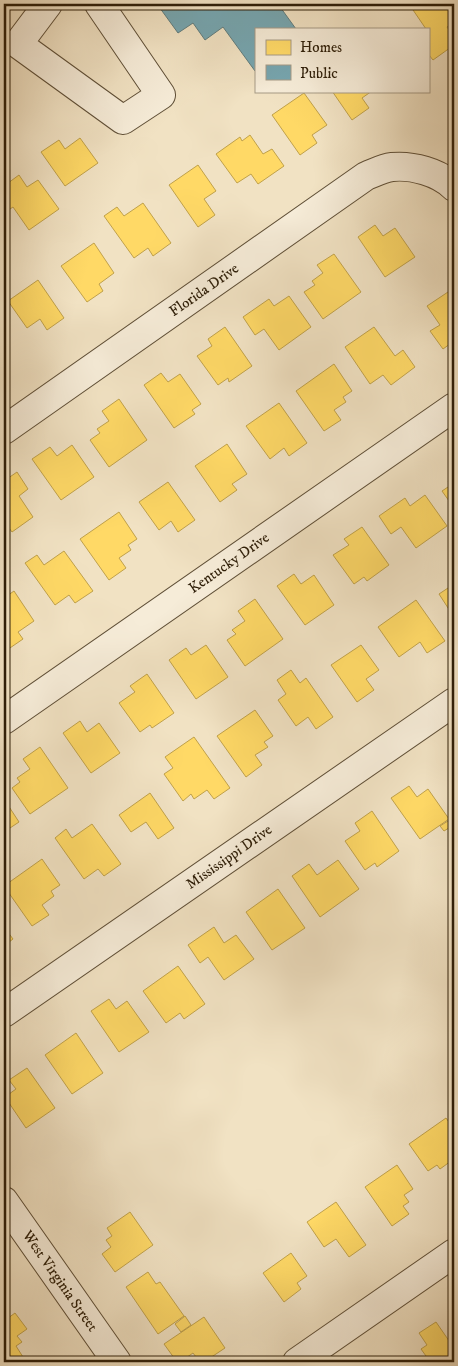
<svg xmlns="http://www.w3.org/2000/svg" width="458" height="1366" viewBox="0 0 458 1366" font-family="'IM FELL DW Pica',serif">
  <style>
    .homes { fill: #ffd966; stroke: #c0a14a }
    .public { fill: #76a5af; stroke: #607c7d }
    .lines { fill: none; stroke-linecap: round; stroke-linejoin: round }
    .minor-casing { stroke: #5f4f37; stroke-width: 30 }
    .minor { stroke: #f6ecd8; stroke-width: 28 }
    .labels { text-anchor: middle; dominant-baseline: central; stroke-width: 5; stroke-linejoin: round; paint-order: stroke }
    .street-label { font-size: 15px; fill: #2e1e08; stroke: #f6ecd8 }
  </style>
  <rect width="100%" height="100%" fill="#f1e2c3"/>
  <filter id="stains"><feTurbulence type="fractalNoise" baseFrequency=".004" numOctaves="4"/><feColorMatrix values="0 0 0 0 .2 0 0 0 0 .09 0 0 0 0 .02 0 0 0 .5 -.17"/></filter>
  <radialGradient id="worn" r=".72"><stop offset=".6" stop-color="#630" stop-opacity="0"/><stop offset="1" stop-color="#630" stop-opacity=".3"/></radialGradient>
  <!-- homes -->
  <path class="homes" d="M416,4H454V21L447,27L454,37V45L433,60L429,55V29H426L411,7Z
    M332,91H372L362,98L369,108L352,120Z
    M304,93L327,125L312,135L317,143L300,155L272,115Z
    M250,135L263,154L272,149L284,166L258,184L251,174L237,183L216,154L240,137L242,141Z
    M80,138L98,163L65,186L41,152L59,140L65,149Z
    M198,165L216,191L204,199L215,215L198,227L169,185Z
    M19,175L27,187L38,180L59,209L29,230L13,207L4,213V186Z
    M143,203L171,243L153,256L148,248L134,258L104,216L117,207L124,216Z
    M375,225L383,236L395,228L415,257L385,277L358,237Z
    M94,243L114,273L99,284L103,291L87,302L61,266Z
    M334,254L361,292L323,319L304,292L315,285L312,281L323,273L317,265Z
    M38,280L64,318L47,330L40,319L27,328L8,301Z
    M454,288V341L443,349L430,331L440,325L427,306Z
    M289,296L311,327L279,350L264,329L255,335L243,317L269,299L274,306Z
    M225,327L252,366L229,382L228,378L218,385L197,356L212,346L208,339Z
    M374,327L395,356L403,350L415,367L391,385L383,375L370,384L345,347Z
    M334,364L352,391L343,397L346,402L334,410L341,420L324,431L296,391Z
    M161,373L168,382L180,374L201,404L192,410L195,414L174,428L144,385Z
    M119,399L147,440L109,467L90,440L100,433L97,429L109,421L102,411Z
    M279,403L307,443L289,456L284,448L270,459L246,426Z
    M227,444L247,474L232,484L237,490L220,502L195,466Z
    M72,445L94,477L61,500L32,459L50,447L57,456Z
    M17,472L28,489L19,496L33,517L12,532L9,528L4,531V481Z
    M454,477V508L442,491L451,485L448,481Z
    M168,482L195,520L178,532L171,521L159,530L139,502Z
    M425,495L447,526L416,548L401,527L391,534L379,516L405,498L410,506Z
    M119,512L137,539L128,545L131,550L119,558L126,568L109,580L80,539Z
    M362,527L389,565L367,581L364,577L354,584L333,555L349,545L344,539Z
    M64,551L93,591L75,603L69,595L55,605L25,563L37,555L44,565Z
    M294,574L301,584L314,575L334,605L305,625L277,586Z
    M454,584V608L450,611L439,594Z
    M14,591L34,621L18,632L23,639L7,650L4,646V598Z
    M255,599L283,639L245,666L227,640L236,634L232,630L245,621L238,611Z
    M416,600L445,641L427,653L420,642L399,657L378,627Z
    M206,645L228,677L196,699L169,660L186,648L191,655Z
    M361,645L379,670L366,679L374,690L357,702L331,665Z
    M291,670L300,683L306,678L333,717L316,729L308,717L296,726L278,700L286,694L277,680Z
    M147,674L174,713L152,728L150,725L140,732L119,703L135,692L130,686Z
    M255,710L273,736L264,742L268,747L255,755L262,765L246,777L217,736Z
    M80,721L87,732L99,723L120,753L91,773L63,733Z
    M194,737L230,788L214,799L207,790L194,799L191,794L183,801L164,774L173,768L165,757Z
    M40,747L68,788L30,814L12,788L20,782L17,778L30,769L23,759Z
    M454,781V791L449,784Z
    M409,786L417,797L428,789L449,819L420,839L391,798Z
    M150,793L174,828L158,839L146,822L131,832L119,815Z
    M4,799L19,822L4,832Z
    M372,811L399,851L377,867L375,863L365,870L345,841L360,831L355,823Z
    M448,821L452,826L444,831L440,826Z
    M92,824L121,864L104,876L98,869L84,879L55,838L66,829L72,838Z
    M42,859L60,885L51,891L54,896L42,905L49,915L32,926L4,886Z
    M338,860L359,889L320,917L292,876L309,864L317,875Z
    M278,889L305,928L272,950L246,912Z
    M4,927L13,939L4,946Z
    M214,927L224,943L236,935L254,959L224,980L208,957L200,963L188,945Z
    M178,966L205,1004L184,1019L180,1013L166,1023L143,991Z
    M109,999L116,1009L127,1001L149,1032L119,1052L91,1011Z
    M76,1033L103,1073L72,1094L45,1055Z
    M27,1068L55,1108L26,1128L5,1097L16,1089L9,1080Z
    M446,1118L454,1129V1165L451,1161L440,1169L437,1165L428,1171L409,1144Z
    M397,1165L413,1189L404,1195L409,1202L403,1206L409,1214L392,1226L365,1187Z
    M336,1202L366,1245L349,1257L336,1239L324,1247L307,1222Z
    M130,1212L153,1245L115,1272L102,1254L111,1247L106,1240L112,1236L107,1228Z
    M291,1253L307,1276L297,1283L301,1289L284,1302L263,1273Z
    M148,1272L156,1284L160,1282L184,1316L158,1334L126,1287Z
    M15,1313L27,1329L17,1336L22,1342L16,1346L23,1357L15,1362H4V1321Z
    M185,1316L191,1325L181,1332L175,1324Z
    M204,1317L225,1348L204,1362H200L193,1353L180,1362H177L164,1344Z
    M436,1322L454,1348V1362H417L426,1356L421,1349L427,1345L419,1333Z"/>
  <!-- public -->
  <path class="public" d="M157,4H278L296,29H257V70L255,71L223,27L205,40L193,23L178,33Z"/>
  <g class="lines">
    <defs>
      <path id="minor" d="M48,4L18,44L123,120L161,95L99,4
        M4,430L366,176C374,173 383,168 392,167C412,165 439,172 454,187
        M4,720L454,407
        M4,1013L454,702
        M4,1201L117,1362
        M297,1362L454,1253"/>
    </defs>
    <!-- minor casing -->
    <use href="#minor" class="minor-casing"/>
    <!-- minor -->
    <use href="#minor" class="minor"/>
  </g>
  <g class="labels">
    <!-- street labels -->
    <g class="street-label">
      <text transform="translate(204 290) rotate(-35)">Florida Drive</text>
      <text transform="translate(229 563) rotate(-35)">Kentucky Drive</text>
      <text transform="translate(229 857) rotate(-35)">Mississippi Drive</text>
      <text transform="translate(60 1281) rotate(55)">West Virginia Street</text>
    </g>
  </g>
  <!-- margin -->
  <rect width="458" height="1366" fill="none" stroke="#f1e2c3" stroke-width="20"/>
  <rect x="5" y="5" width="448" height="1356" fill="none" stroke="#2e1e08" stroke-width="2.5"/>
  <rect x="10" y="10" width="438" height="1346" fill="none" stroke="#2e1e08"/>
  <!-- legend -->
  <rect x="255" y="28" width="175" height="65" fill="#f6ecd8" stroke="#a69a85"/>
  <rect x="266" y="40" width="25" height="15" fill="#ffd966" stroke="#a69a85"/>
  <text x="300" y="52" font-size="15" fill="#2e1e08">Homes</text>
  <rect x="266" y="65" width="25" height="15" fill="#76a5af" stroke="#a69a85"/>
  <text x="300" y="78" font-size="15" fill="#2e1e08">Public</text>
  <rect width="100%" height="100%" filter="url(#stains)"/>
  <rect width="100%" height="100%" fill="url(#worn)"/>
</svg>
